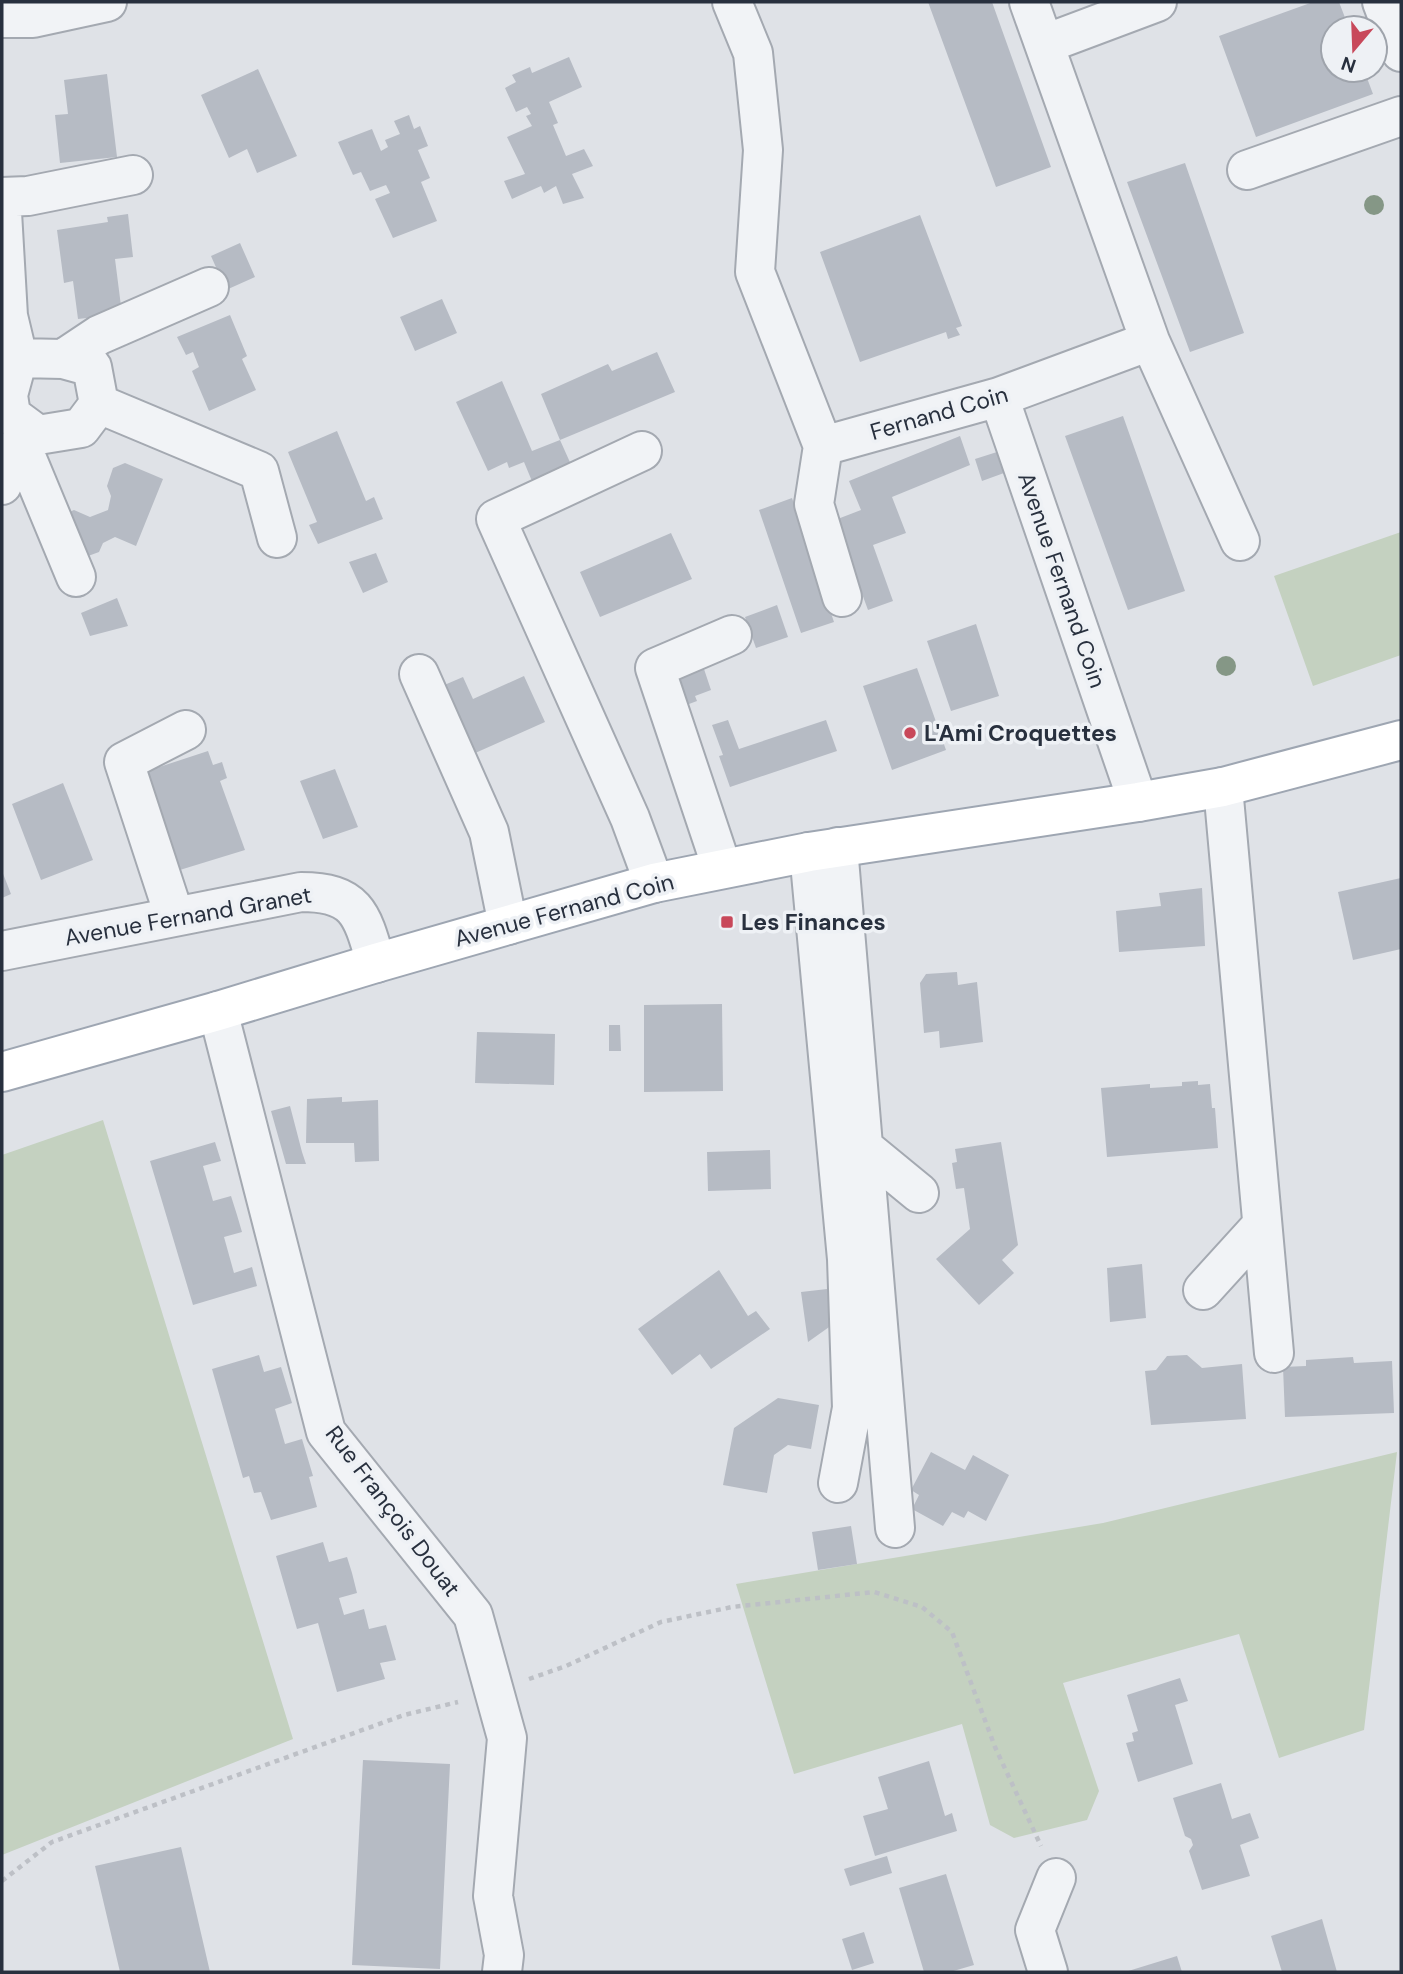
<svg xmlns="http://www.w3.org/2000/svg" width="1403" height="1974" viewBox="0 0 1403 1974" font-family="'DM Sans',sans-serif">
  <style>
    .green { fill: #c4d1c0 }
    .building { fill: #b6bbc4 }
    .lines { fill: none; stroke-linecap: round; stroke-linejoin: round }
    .minor-casing { stroke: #a4a9b1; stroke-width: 42 }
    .major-casing { stroke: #9ea6b2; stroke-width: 42 }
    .path { stroke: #bdc0c6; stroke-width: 4.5; stroke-dasharray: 5 5; stroke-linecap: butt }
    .minor { stroke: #f1f3f6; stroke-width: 38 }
    .major { stroke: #fff; stroke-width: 38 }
    .tree { fill: #859786 }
    .poi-dot { fill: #c8485a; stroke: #eef1f5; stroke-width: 2.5 }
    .labels { text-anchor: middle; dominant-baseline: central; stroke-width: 7; stroke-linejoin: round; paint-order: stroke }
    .street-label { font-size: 23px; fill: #28303e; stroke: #eef1f5 }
    .poi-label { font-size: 23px; font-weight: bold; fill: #28303e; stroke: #eef1f5; text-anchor: start }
  </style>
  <rect width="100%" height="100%" fill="#dfe2e7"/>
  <!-- green -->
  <path class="green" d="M1401,532V655L1313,686L1274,576Z
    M103,1120L293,1739L2,1855V1155Z
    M1397,1452L1364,1730L1279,1758L1239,1634L1063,1683L1099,1791L1087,1820L1014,1838L990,1825L962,1724L794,1774L736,1584L1103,1523Z"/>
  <!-- building -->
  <path class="building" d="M928,2H992L1051,167L996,187Z
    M1313,2H1339L1349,28H1333V70H1364L1373,94L1256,137L1219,36Z
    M569,57L582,87L549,102L558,123L553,125L566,156L584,149L593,166L572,174L584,198L563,204L556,186L544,193L541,186L512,199L504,181L525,174L507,137L532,126L526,116L531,114L527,107L516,112L505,88L516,82L512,75L530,67L532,73Z
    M258,69L297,156L257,173L247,149L229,158L201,95Z
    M107,74L117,157L60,163L55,115L68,114L64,80Z
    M409,115L414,129L420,126L428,146L418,150L430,178L421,182L437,221L393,238L375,199L390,193L386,185L370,191L361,172L353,175L338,142L372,129L381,151L388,147L385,140L400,134L394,121Z
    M1185,163L1244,333L1190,352L1127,182Z
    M128,214L133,257L115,259L122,314L78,319L73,281L64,283L57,230L108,222L107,217Z
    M920,215L962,326L956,328L960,335L948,339L946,332L860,362L820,252Z
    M240,243L255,277L226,290L211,256Z
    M442,299L457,333L415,351L400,317Z
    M230,315L247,356L242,359L256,390L209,411L192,371L199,367L193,352L186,355L177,337Z
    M657,352L675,392L560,440L541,394L608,364L612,371Z
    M502,381L532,451L560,440L573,469L534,486L524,462L509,468L507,462L488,471L456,402Z
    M1123,416L1185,591L1128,610L1065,436Z
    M337,431L366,501L374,497L383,519L318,544L309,525L317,522L288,452Z
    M960,436L970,465L892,497L906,533L873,545L893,601L868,610L835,520L861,510L849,481Z
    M997,452L1004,473L982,481L975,459Z
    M125,463L163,479L136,546L115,537L103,543L99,552L80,559L60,516L74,510L90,517L108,510L111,496L107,486L113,468Z
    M792,498L834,622L801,633L759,510Z
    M671,533L692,579L600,617L580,572Z
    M376,553L388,582L363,593L349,562Z
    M117,598L128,626L90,636L81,613Z
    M777,605L788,637L756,648L745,617Z
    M976,624L999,696L951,711L927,641Z
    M917,668L946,750L892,770L863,686Z
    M704,669L711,690L695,696L697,701L681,707L672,680Z
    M524,676L545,722L473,754L442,686L463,677L473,699Z
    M728,720L739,749L826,720L837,751L730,787L719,756L723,755L712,725Z
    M208,751L213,765L222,762L227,778L220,781L245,850L170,873L138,774Z
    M335,769L358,827L323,839L300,781Z
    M63,783L93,860L41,880L12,804Z
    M2,871L11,894L2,898Z
    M1401,878V949L1353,960L1338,892Z
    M1202,888L1205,946L1119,952L1116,911L1161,906L1159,893Z
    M957,972L958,985L977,982L983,1042L940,1048L939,1031L924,1033L920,983L926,974Z
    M722,1004L723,1091L644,1092V1005Z
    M609,1025H620L621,1051H609Z
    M477,1032L555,1034L554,1085L475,1083Z
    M1198,1081V1085L1210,1084L1212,1108H1215L1218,1148L1107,1157L1101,1088L1150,1084V1088L1182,1086V1082Z
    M342,1097V1102L378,1100L379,1161L355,1162L354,1143H306L307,1099Z
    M290,1106L302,1152L306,1164H286L271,1111Z
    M215,1142L221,1161L203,1166L213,1201L231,1196L237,1215L242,1232L224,1237L234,1273L252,1267L257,1286L193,1305L150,1161Z
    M1001,1142L1018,1245L1002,1260L1014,1273L979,1305L936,1259L970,1229L964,1188L956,1189L952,1163L957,1162L955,1149Z
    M770,1150L771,1189L708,1191L707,1152Z
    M1142,1264L1146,1318L1110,1322L1107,1268Z
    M719,1270L748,1316L756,1311L770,1329L711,1369L700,1354L672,1375L638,1329Z
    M836,1288L839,1320L808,1342L801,1292Z
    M259,1355L264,1372L281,1367L292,1403L275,1409L285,1444L302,1439L313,1476L309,1477L317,1507L271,1520L261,1492L254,1493L249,1476L243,1478L212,1369Z
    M1187,1355L1202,1368L1242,1364L1246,1419L1151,1425L1145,1371L1156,1370L1167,1356Z
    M1353,1357L1354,1363L1392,1361L1394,1413L1285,1417L1283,1367L1306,1366V1360Z
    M778,1398L819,1405L811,1449L788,1445L774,1455L767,1493L723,1485L734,1428Z
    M931,1452L965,1470L973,1455L1009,1475L986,1521L968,1511L964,1518L952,1512L943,1526L912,1509L919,1495L911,1490Z
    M851,1526L857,1564L818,1570L812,1532Z
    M323,1542L329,1562L347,1557L352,1573L357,1593L339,1598L344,1615L364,1609L369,1629L386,1625L396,1660L380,1663L385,1679L337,1692L318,1623L297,1629L276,1556Z
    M1180,1678L1188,1701L1175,1705L1193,1764L1138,1782L1126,1743L1134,1741L1132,1733L1138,1731L1127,1695Z
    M363,1760L450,1764L440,1969L352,1965Z
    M929,1761L945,1816L952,1813L957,1831L875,1856L863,1816L888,1809L878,1777Z
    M1221,1783L1232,1819L1250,1813L1259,1838L1240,1845L1250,1876L1202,1890L1189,1851L1193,1845L1191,1839L1185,1836L1173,1798Z
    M181,1847L210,1972H120L95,1866Z
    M887,1856L892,1873L850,1886L844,1869Z
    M946,1874L974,1965L950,1972H924L899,1888Z
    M1322,1919L1337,1972H1282L1271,1936Z
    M864,1932L874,1963L852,1970L842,1939Z
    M1177,1956L1182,1972H1125Z"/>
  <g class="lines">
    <defs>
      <path id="minor" d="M732,2L753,53L763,150L755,272L823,446L999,397L1150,341L1029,2
        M1382,2L1401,52
        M2,18H33L107,2
        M1045,44L1157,2
        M1247,170L1401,116
        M2,197L28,196L133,175
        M2,212L8,316L18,358L8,395L11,415L38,435L81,428L99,404L92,367L63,359L18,358
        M1150,341L1240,541
        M63,359L99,335L209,287
        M999,397L1138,802
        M99,404L259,471L277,538
        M20,442L76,577
        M823,446L814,504L842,597
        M642,451L496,519L630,818L654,883
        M2,485L26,429
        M419,674L489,832L508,925
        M1223,787L1274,1353
        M838,847L895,1528
        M809,852L847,1259L852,1408L838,1483
        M722,868L655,668L732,635
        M174,915L124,762L186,730
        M2,951L301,892C357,892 362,914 376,963
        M218,1011L326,1432L473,1615L507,1738L493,1896L504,1955L502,1972
        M863,1147L919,1193
        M1203,1290L1262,1225
        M1048,1972L1035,1930L1056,1878"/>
      <path id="major" d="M2,1072L218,1011L376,963L654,883L809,852L1138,802L1223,787L1401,740"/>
    </defs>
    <!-- minor casing -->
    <use href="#minor" class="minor-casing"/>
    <!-- major casing -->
    <use href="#major" class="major-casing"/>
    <!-- path -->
    <path class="path" d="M529,1679L566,1666L661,1622L732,1607L874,1592L922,1607L952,1632L995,1747L1041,1846
      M2,1881L52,1842L404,1715L458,1702"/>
    <!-- minor -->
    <use href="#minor" class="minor"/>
    <!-- major -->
    <use href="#major" class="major"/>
  </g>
  <!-- trees -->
  <g class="tree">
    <circle cx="1374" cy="205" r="10"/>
    <circle cx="1226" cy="666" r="10"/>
  </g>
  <!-- markers -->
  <g class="poi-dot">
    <circle cx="910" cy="733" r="7"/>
    <rect x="720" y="915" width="14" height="14" rx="3.5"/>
  </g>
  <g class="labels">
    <!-- street labels -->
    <g class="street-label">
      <text transform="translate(939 413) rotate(-16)">Fernand Coin</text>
      <text transform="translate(1062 580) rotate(71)">Avenue Fernand Coin</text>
      <text transform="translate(564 910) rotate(-15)">Avenue Fernand Coin</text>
      <text transform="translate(188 916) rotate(-10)">Avenue Fernand Granet</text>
      <text transform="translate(393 1511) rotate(53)">Rue François Douat</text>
    </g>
    <!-- poi labels -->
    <g class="poi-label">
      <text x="924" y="733">L'Ami Croquettes</text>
      <text x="741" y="922">Les Finances</text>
    </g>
  </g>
  <!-- border -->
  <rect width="1403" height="1974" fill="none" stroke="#28303e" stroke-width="7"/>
  <!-- north arrow -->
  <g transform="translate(1354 49) rotate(199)"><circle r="33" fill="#eef1f5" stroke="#9fa4ac" stroke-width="2"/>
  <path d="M0-5L12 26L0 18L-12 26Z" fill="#c8485a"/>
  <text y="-10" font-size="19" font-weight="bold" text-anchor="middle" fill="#28303e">N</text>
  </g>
</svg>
